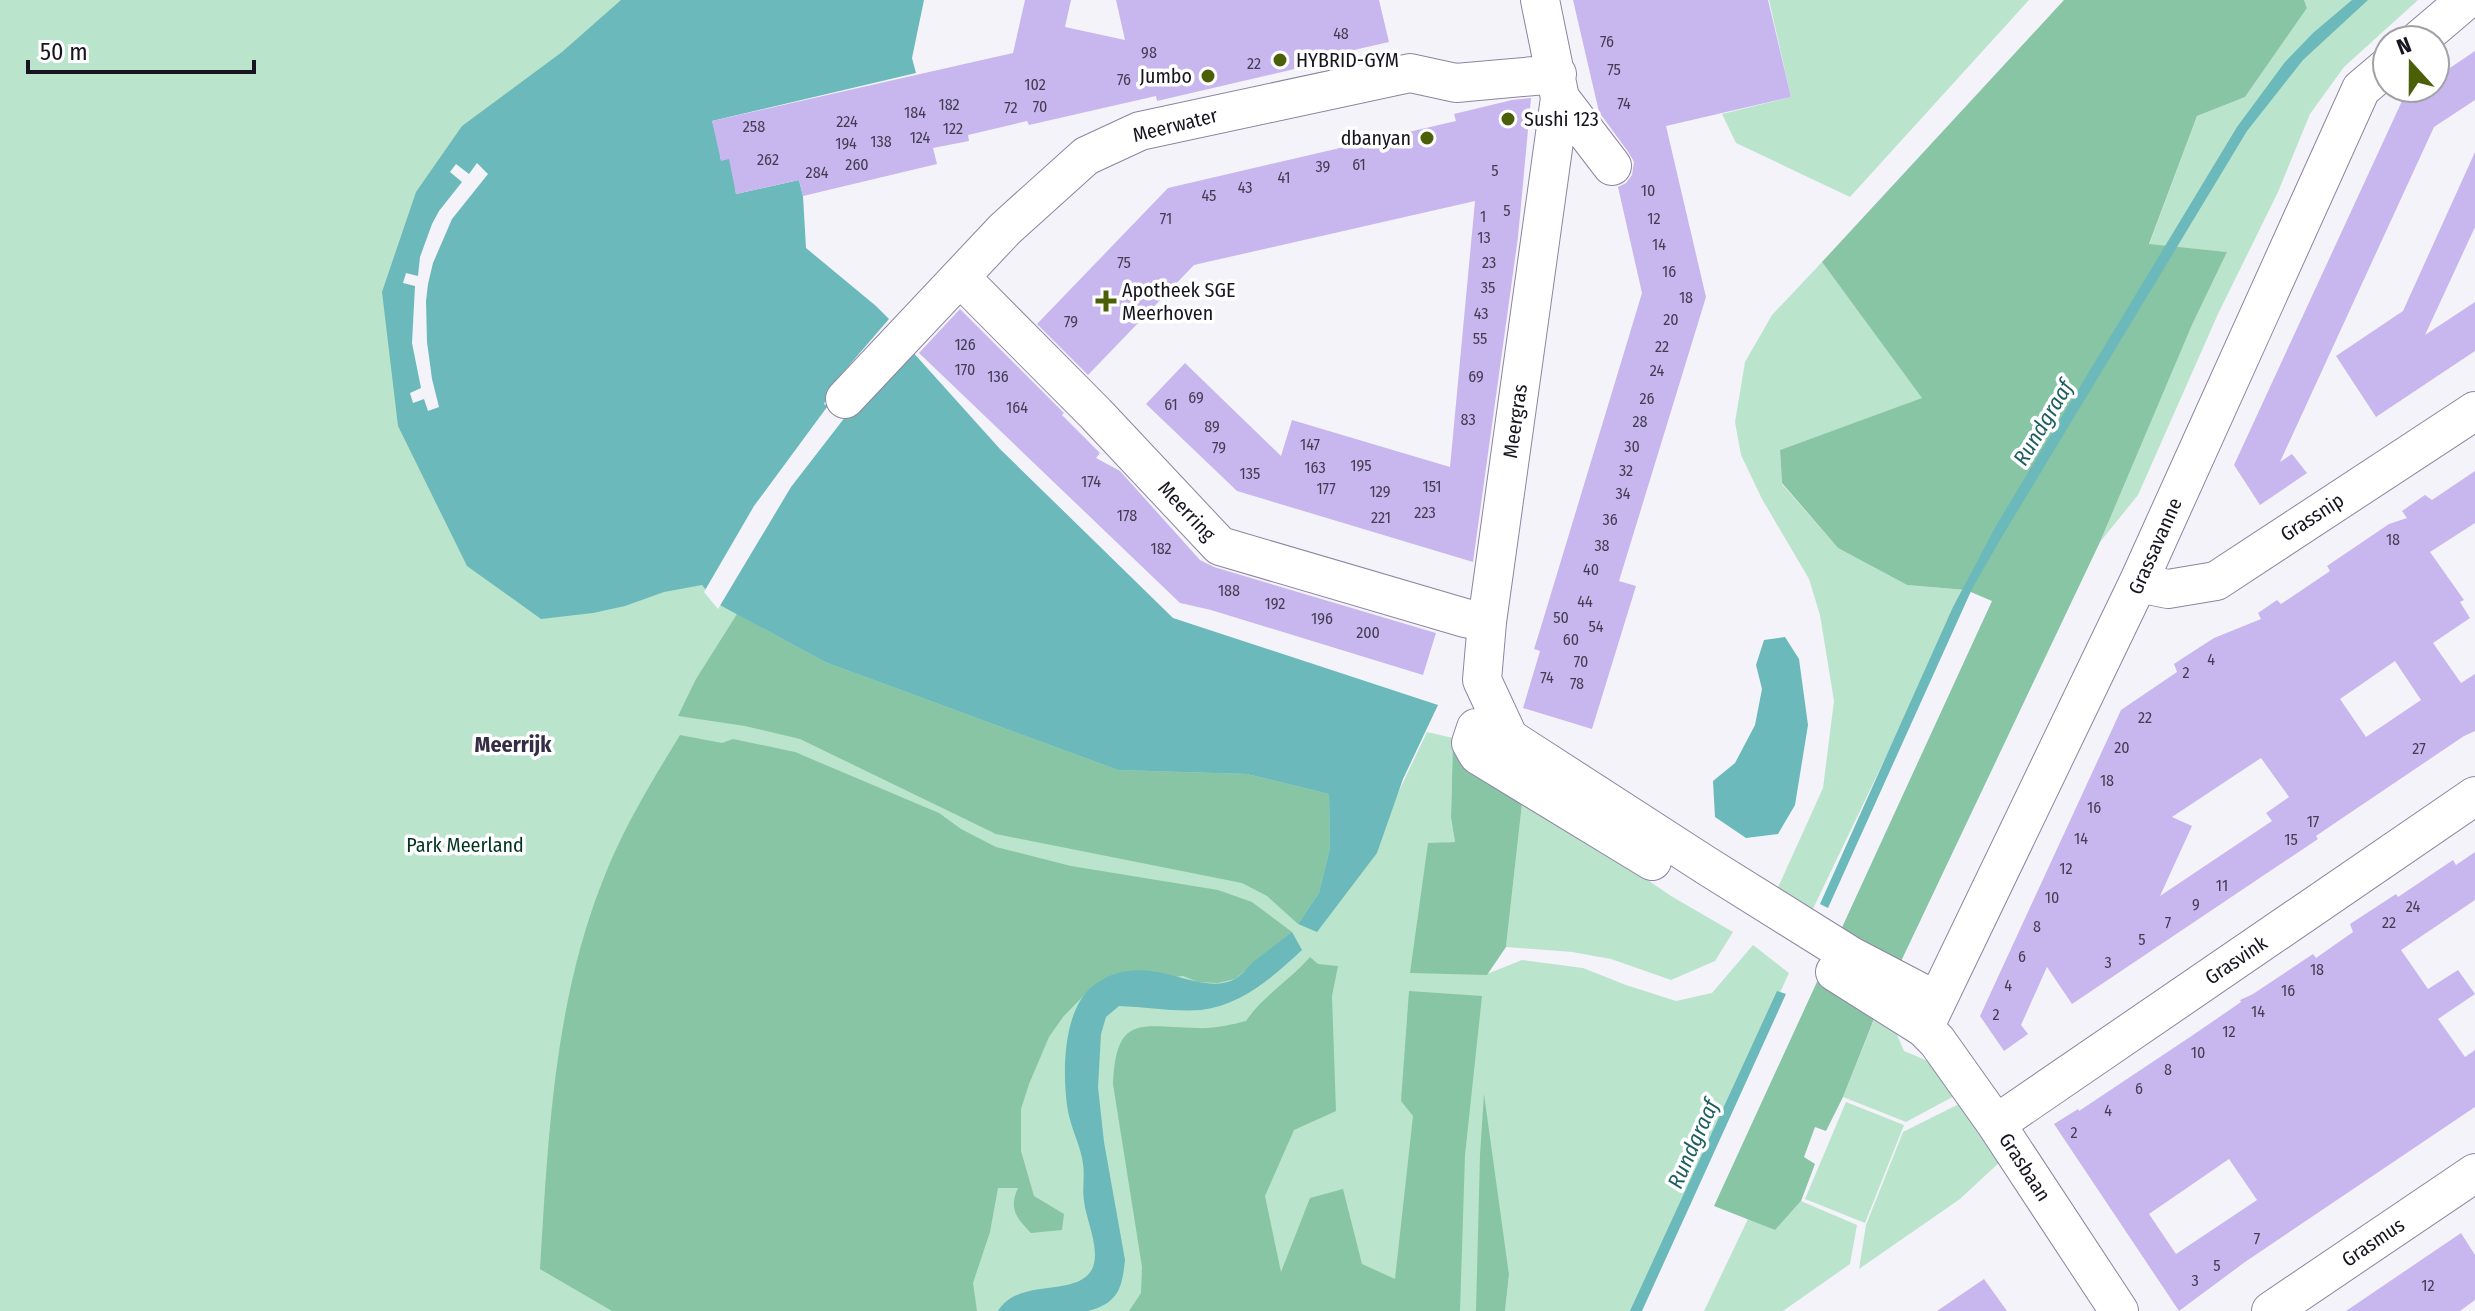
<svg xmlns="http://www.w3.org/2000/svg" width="2475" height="1311" viewBox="0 0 2475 1311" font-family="'Fira Sans Condensed',sans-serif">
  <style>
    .green { fill: #bbe4cd }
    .forest { fill: #88c5a5 }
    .water { fill: #6bb9ba }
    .pier { fill: #f5f3fa }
    .building { fill: #c8b7ee; fill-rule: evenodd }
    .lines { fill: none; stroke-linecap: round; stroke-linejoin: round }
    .minor-casing { stroke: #8d84a1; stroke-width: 40 }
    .minor { stroke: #fff; stroke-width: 38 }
    .poi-dot { fill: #4a5f07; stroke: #fff; stroke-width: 3 }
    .labels { text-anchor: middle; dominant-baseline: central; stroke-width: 7; stroke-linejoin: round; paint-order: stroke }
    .number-label { font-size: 16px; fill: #433d53 }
    .poi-label { font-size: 20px; fill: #17141f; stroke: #fff; text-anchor: start }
    .street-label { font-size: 20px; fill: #17141f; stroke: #fff }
    .park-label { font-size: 20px; fill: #003420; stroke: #fff }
    .water-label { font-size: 22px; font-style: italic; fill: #1d5f60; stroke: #fff }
    .neighbourhood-label { font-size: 22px; font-weight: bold; fill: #352d46; stroke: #fff }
  </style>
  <rect width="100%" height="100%" fill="#f5f3fa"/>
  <!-- green -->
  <path class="green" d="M0,0H714L668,326L1398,793L1427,732L1453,738L1451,818L1455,842H1447L1487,974L1522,960L1583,968L1626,985L1676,1001L1712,993L1753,945L1789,973L1634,1311H1505L1509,1275L1482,1311H0Z
    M1769,0H2029L1850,197L1736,143L1722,114L1791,97Z
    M2304,0H2418L2344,67L2310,114L2278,192L2218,314L2138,495L2100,542L2192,325L2227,252L2149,245L2197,116L2245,97L2307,8Z
    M1822,262L1923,398L1780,450L1782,484L1838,548L1907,585L1966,590L1810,915L1775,894L1823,788L1834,701L1820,615L1809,579L1762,499L1741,455L1735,422L1745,362L1772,315Z
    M1523,795L1671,896L1733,932L1715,961L1671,980L1611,959L1572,952L1506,947Z
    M1876,1015L1891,1021L1904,1051L1935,1064L1958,1094L1906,1122L1843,1097Z
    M1846,1102L1904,1125L1865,1223L1805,1199Z
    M1963,1102L2003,1159L1960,1199L1859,1269L1866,1225L1903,1132Z
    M1801,1201L1857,1225L1850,1264L1783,1311H1704L1748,1219L1775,1230Z"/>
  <!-- forest -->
  <path class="forest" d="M2064,0H2304L2307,8L2245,97L2197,116L2149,244L2227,252L2192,325L2100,542L1876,1014L1843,1097L1826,1131L1815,1127L1804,1157L1815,1164L1801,1201L1775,1230L1714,1206L1992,601L1966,590L1907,585L1838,548L1782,483L1780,450L1922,398L1822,262Z
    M737,614L825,662L1118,770L1247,774L1329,794L1330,848L1319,893L1298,924L1267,896L1242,883L996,834L800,739L745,726L678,716L696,679Z
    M680,735L722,743L733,739L795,752L939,813L961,829L996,847L1071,866L1218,890L1252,902L1292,932L1235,979L1218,983L1198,982L1183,976L1093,986L1063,1017L1049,1037L1029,1084L1021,1109V1151L1034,1196L1064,1214L1062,1230L1031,1233C1017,1218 1008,1209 1018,1188H998L990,1232L973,1283L977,1311H612L540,1269C548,1138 554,1003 603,880C622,830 652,781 680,735Z
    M1453,738L1467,760L1523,795L1506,947L1487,975L1410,973L1428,843L1455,842L1451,818Z
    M1310,957L1318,964L1338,966L1332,996L1336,1111L1294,1130L1265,1196L1281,1272L1310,1198L1343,1189L1362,1264L1395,1279L1413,1116L1401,1101L1409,991L1482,996L1465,1155L1460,1311H1129L1141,1293L1142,1267L1113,1084C1116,1013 1141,1027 1197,1028C1213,1029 1230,1025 1246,1021C1263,996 1290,980 1310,957Z
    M1484,1094L1509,1275L1505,1311H1476L1480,1155Z"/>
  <!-- water -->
  <path class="water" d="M621,0H924L912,58L916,73L712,121L713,124L718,123L725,155L720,156L721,160L732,158L736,194L799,180L803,196L806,248L876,306L889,319L833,384L824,404L847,417L857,401L910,349L1000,449L1173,618L1438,705L1403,779L1377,853L1317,932L1298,924L1319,893L1330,848L1329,794L1247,774L1118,770L825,662L718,604L702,585L664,592L625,606L593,613L541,619L467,566L398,426L382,292L416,192L462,126L562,52Z
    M2352,0H2368L2303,60L2247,131L2000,540L1972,589L1828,908L1820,904L1953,607L1997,524L2237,127L2285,62L2313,33Z
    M1785,637L1799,659L1808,725L1795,805L1778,834L1746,838L1715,817L1713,781L1735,763L1755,725L1762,689L1756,665L1764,640Z
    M1292,932L1302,950C1273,977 1242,1005 1201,1010C1175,1012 1146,1007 1119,1006L1106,1017L1101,1034L1098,1087L1104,1142L1125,1260C1122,1289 1118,1303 1088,1311H998C1019,1276 1080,1299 1093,1267C1100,1247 1086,1220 1084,1201C1082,1189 1085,1176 1083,1164C1081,1146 1071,1129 1068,1111C1062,1075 1062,1009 1094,985C1147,946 1197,999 1235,979C1242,975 1248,967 1253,962C1266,952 1279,942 1292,932Z
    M1777,991L1786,994L1642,1311H1630Z"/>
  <!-- pier -->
  <path class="pier" d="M477,163L488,174L452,219L433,263L428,284L426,301L427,342L432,379L439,407L428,411L424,399L413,403L410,393L421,388L412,343L415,286L403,283L406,273L418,276L420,257L432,224L439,211L462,182L450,172L456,164L469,174Z
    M830,403L849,412L791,487L718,609L704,592L754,506Z"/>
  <!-- building -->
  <path class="building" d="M1025,0H1071L1065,27L1125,40L1116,0H1379L1389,42L1354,50L1355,55L1157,101L1156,96L1029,125L1027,121L968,135L969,141L933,148L937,164L803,196L799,180L736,194L729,159L721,161L712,121L1013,53Z
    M1573,0H1768L1791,97L1666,126L1706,297L1619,581L1636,586L1592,729L1523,708L1540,651L1534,649L1540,630L1642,293L1618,187L1626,183L1632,175L1634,162L1629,153L1599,112Z
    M2475,51V100L2434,127L2280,462L2292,454L2307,473L2260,505L2234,465L2408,88H2435V78Z
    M1531,98L1518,237L1473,562L1237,491L1146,404L1185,363L1281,456L1292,420L1450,467L1475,201L1194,265L1088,375L1037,324L1168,188L1456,121L1454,114L1512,100Z
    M2475,152V227L2425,335L2475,302V351L2376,417L2336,356L2403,311Z
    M960,309L1064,413L1062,415L1100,453L1096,458L1120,471L1200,560L1214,567L1436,633L1423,675L1211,610L1180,603L919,353Z
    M2475,471V523L2430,552L2464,600L2460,602L2470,618L2433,643L2461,683L2475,674V731L2464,736L2338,821L2316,836L2318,839L2072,1004L2047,967L2021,1025L2028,1034L2004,1051L1980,1016L2121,710L2177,672L2174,664L2183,658L2214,638L2261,619L2258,613L2277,600L2281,604L2330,571L2327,566L2389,524L2407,518L2402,511L2425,495L2432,500ZM2395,661L2421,700L2366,737L2340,699ZM2261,758L2289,797L2266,813L2272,821L2160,896L2192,826L2172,817Z
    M2475,852V900L2401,950L2428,989L2458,970L2475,994L2438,1019L2465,1057L2475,1050V1107L2245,1262L2179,1311L2054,1124L2078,1109L2079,1111L2193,1035L2241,1002L2240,1000L2253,994L2313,954L2316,958L2353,932L2350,924L2396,894L2398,897L2453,860L2456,865ZM2229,1159L2257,1200L2176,1254L2149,1214Z
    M2461,1233L2475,1255V1300L2460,1311H2346Z
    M1984,1279L2007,1311H1937Z"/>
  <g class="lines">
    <defs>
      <path id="minor" d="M1540,0L1560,98L1487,622L1482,680L1509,738L1707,866L1851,956L1937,1001
        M2419,40L2466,0
        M1560,98L1612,166
        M960,277L1096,414L1220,546L1465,618L1487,622
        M845,399L1005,229L1086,156L1140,131L1410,73L1456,83L1557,74
        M2138,583L2168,589L2216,581L2475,411
        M1476,728L1471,743L1478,755L1652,861
        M1835,972L1924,1028L1937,1041L1996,1124L2119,1311
        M1924,1028L2138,583L2361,89L2387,67
        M1996,1124L2475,796
        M2271,1311L2475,1173"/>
    </defs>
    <!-- minor casing -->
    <use href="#minor" class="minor-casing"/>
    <!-- minor -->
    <use href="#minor" class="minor"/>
  </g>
  <!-- markers -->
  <g class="poi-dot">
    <circle cx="1280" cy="60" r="8"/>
    <circle cx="1208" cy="76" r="8"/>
    <circle cx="1508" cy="119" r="8"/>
    <circle cx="1427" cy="138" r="8"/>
    <path d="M1102 289h8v8h8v8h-8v8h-8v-8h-8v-8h8z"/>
  </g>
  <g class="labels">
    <!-- number labels -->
    <g class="number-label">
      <text x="1341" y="33">48</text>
      <text x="1607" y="41">76</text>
      <text x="1149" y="52">98</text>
      <text x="1254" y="63">22</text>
      <text x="1614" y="69">75</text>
      <text x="1124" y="79">76</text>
      <text x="1035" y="84">102</text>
      <text x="1624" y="103">74</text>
      <text x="949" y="104">182</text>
      <text x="1040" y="106">70</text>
      <text x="1011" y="107">72</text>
      <text x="915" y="112">184</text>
      <text x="847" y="121">224</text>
      <text x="754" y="126">258</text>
      <text x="953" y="128">122</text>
      <text x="920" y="137">124</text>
      <text x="881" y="141">138</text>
      <text x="846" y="143">194</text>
      <text x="768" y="159">262</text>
      <text x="857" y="164">260</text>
      <text x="1359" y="164">61</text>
      <text x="1323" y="166">39</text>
      <text x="1495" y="170">5</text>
      <text x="817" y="172">284</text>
      <text x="1284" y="177">41</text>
      <text x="1245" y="187">43</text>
      <text x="1648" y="190">10</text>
      <text x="1209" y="195">45</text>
      <text x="1507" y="210">5</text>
      <text x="1483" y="216">1</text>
      <text x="1166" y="218">71</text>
      <text x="1654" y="218">12</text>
      <text x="1484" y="237">13</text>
      <text x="1659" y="244">14</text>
      <text x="1124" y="262">75</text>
      <text x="1489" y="262">23</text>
      <text x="1669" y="271">16</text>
      <text x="1488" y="287">35</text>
      <text x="1686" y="297">18</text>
      <text x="1481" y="313">43</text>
      <text x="1671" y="319">20</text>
      <text x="1071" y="321">79</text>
      <text x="1480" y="338">55</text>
      <text x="965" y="344">126</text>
      <text x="1662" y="346">22</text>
      <text x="965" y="369">170</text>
      <text x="1657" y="370">24</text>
      <text x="998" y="376">136</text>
      <text x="1476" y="376">69</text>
      <text x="1196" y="397">69</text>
      <text x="1647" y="398">26</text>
      <text x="1171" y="404">61</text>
      <text x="1017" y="407">164</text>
      <text x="1468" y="419">83</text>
      <text x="1640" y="421">28</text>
      <text x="1212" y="426">89</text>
      <text x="1310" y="444">147</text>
      <text x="1632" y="446">30</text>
      <text x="1219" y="447">79</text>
      <text x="1361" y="465">195</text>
      <text x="1315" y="467">163</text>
      <text x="1626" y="470">32</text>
      <text x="1250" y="473">135</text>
      <text x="1091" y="481">174</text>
      <text x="1432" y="486">151</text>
      <text x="1326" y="488">177</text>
      <text x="1380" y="491">129</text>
      <text x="1623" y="493">34</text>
      <text x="1425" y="512">223</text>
      <text x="1127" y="515">178</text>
      <text x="1381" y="517">221</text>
      <text x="1610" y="519">36</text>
      <text x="2393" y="539">18</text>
      <text x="1602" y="545">38</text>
      <text x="1161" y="548">182</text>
      <text x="1591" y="569">40</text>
      <text x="1229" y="590">188</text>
      <text x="1585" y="601">44</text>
      <text x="1275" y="603">192</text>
      <text x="1561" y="617">50</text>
      <text x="1322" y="618">196</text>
      <text x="1596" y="626">54</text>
      <text x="1368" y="632">200</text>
      <text x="1571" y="639">60</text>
      <text x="2211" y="659">4</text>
      <text x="1581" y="661">70</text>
      <text x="2186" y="672">2</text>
      <text x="1547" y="677">74</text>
      <text x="1577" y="683">78</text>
      <text x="2145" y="717">22</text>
      <text x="2122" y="747">20</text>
      <text x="2419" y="748">27</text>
      <text x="2107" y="780">18</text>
      <text x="2094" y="807">16</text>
      <text x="2313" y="821">17</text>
      <text x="2081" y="838">14</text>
      <text x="2291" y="839">15</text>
      <text x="2066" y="868">12</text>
      <text x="2222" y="885">11</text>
      <text x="2052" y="897">10</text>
      <text x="2196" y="904">9</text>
      <text x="2413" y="906">24</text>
      <text x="2168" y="922">7</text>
      <text x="2389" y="922">22</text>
      <text x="2037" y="926">8</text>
      <text x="2142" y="939">5</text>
      <text x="2022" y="956">6</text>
      <text x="2108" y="962">3</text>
      <text x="2317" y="969">18</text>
      <text x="2008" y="985">4</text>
      <text x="2288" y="990">16</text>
      <text x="2258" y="1011">14</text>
      <text x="1996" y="1014">2</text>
      <text x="2229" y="1031">12</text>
      <text x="2198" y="1052">10</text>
      <text x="2168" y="1069">8</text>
      <text x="2139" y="1088">6</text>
      <text x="2108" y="1110">4</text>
      <text x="2074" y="1132">2</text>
      <text x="2257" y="1238">7</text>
      <text x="2217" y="1265">5</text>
      <text x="2195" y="1280">3</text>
      <text x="2428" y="1285">12</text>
    </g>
    <!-- poi labels -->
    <g class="poi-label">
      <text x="1296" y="60">HYBRID-GYM</text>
      <text x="1192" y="76" text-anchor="end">Jumbo</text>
      <text x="1524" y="119">Sushi 123</text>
      <text x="1411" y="138" text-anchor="end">dbanyan</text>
      <text x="1122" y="290">Apotheek SGE<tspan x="1122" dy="23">Meerhoven</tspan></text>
    </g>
    <!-- street labels -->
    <g class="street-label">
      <text transform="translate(1175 125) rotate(-14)">Meerwater</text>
      <text transform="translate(1515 421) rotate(-82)">Meergras</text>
      <text transform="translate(1187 511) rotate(47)">Meerring</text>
      <text transform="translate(2312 517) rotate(-33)">Grassnip</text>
      <text transform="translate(2155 546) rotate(-66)">Grassavanne</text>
      <text transform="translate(2236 960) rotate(-34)">Grasvink</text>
      <text transform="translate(2025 1167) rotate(57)">Grasbaan</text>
      <text transform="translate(2373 1242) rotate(-34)">Grasmus</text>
    </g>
    <!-- park labels -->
    <g class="park-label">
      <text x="465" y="845">Park Meerland</text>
    </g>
    <!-- water labels -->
    <g class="water-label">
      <text transform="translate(2043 423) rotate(-59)">Rundgraaf</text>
      <text transform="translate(1693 1144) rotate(-66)">Rundgraaf</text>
    </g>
    <!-- neighbourhood labels -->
    <g class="neighbourhood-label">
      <text x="513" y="744">Meerrijk</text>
    </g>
  </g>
  <!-- north arrow -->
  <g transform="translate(2411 64) rotate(339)"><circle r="38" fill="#ffffff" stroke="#a2a1a5" stroke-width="2"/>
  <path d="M0-6L14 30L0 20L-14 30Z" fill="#4a5f07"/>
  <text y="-12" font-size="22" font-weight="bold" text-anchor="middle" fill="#17141f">N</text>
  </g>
  <!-- scale -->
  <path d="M28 60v12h226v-12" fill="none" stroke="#17141f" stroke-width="4"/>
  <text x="40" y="60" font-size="24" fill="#17141f" stroke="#ffffff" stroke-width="6" paint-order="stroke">50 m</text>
</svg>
